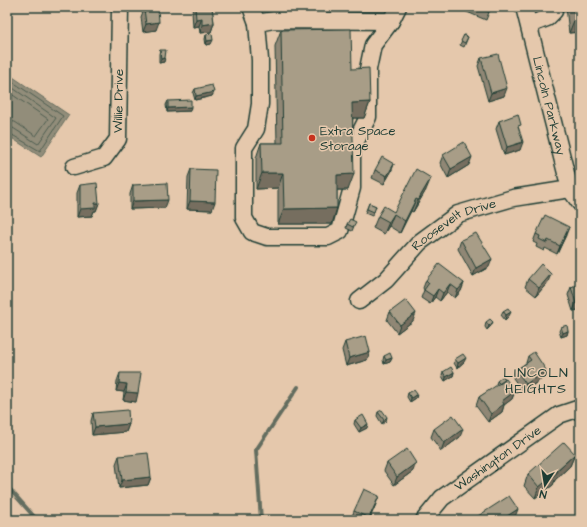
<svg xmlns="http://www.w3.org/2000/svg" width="587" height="527" viewBox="0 0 587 527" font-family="'Architects Daughter',sans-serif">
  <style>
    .water { fill: #928d7a; stroke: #646d5e }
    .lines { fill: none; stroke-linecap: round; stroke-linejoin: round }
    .shore { stroke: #4d5d50; stroke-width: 1 }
    .stream { stroke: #646d5e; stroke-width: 4 }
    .minor-casing { stroke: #1f3d34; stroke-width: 19 }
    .minor { stroke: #e5c8ac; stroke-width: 16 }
    .wall { fill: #908774; stroke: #1f3d34 }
    .shaded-wall { fill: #766e5e; stroke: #1f3d34 }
    .building { fill: #a89d87; stroke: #1f3d34 }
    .poi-dot { fill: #c8321e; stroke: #e5c8ac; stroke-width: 1.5 }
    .labels { text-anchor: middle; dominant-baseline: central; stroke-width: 3; stroke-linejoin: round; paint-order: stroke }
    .street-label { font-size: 13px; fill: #1f3d34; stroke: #e5c8ac }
    .poi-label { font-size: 13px; fill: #1f3d34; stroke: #e5c8ac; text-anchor: start }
    .neighbourhood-label { font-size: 14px; letter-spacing: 1px; fill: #1f3d34; stroke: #e5c8ac }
  </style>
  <rect width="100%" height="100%" fill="#e5c8ac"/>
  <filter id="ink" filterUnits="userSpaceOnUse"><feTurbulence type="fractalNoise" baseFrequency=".025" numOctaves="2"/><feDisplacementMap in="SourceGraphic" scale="8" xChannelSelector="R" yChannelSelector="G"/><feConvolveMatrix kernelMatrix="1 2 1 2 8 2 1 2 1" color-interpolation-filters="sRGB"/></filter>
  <g filter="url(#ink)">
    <!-- water -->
    <path class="water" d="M7,73L69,115L41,157L7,135Z"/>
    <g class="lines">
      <!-- shore -->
      <path class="shore" d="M7,78L63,116L40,151L7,132
        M7,84L56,118L38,144L13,128L7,127
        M7,91L48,119L36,136L15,122L7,121"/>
      <!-- stream -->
      <path class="stream" d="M7,486L37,520
        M261,520L256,450L298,387"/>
      <defs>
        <g id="minor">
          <path d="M251,7L257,23L274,20L391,21L398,7"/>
          <path id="s1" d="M524,7L570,189L580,203"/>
          <path d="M257,23L260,60V104L256,129L244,148V218L252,232L267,237H328L340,231L352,188V149L368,117V69L373,45L391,21"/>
          <path d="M529,25L547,18L554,11L553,7"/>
          <path id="s2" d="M74,167L104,158L118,139L120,7"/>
          <path id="s3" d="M359,301L386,280L420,242L458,214L513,198L570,189"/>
          <path id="s4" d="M424,520L442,498L559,415L580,408"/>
        </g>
      </defs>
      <!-- minor casing -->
      <use href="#minor" class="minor-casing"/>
      <!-- minor -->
      <use href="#minor" class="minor"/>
    </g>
    <!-- wall -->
    <path class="wall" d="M193,7H212L214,23L211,32L200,33L199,26L193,27L192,12Z
      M455,7H491L486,20Z
      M566,7H580V32L569,33Z
      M144,9L156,30L143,32L141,17Z
      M281,30L352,69L370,102L364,118H353L348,190H337V208L332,224H278V188L256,189V158L261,143H277L275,46Z
      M206,35L211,44L206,45L205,39Z
      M464,35L468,37L464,47L460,45Z
      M160,50L164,62L159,63V54Z
      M481,58L504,96L488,101L478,66Z
      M195,89L214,92L212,96L195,100L193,93Z
      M168,101L190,111L167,112L166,105Z
      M499,121L519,130L520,150L504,155L496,129Z
      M443,155L469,165L448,178L440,163Z
      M394,164L391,172L384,184L372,178L375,170Z
      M191,169L212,210L187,209L188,177Z
      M80,185L99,203L96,211H94L92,216L77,217V193Z
      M133,185L165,208L130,209V194Z
      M426,190L413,212L411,211L400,233L389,226L384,234L373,228L378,216L394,212Z
      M369,203L376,206L372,216L365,213Z
      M347,224L354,226L352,231L346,228Z
      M536,234L566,235L557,254L545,248L544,251L536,247L537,244L533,242Z
      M461,240L489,267L473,276L458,249Z
      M528,279L548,282L536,296L525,287Z
      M426,280L464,283L461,291L455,298L447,292L440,301L435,297L430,304L421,298L424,290L423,288Z
      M580,284V317L578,310L573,311L568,295L571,287Z
      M503,311L509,316L505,320L501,315Z
      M390,312L413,321L397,333L387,320Z
      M486,322L491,326L487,330L485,327Z
      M561,327L568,331L567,335L561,337L559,331Z
      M345,342L370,352L367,360L346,366L342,350Z
      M384,356L392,358L390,362L384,364L383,360Z
      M528,356L546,370L543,378L523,392L513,378L516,370L526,363Z
      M455,359L464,362L457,368L454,363Z
      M443,372H454L453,376L445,381L442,376Z
      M120,373L136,402L123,400L124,392L116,391L117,381Z
      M497,381L515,391L512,399L504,405L502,412L488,422L476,406L479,397L497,386L496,385Z
      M408,393L417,394L416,398L410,402L407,397Z
      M378,412L386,421L382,424L377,416Z
      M93,413L129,424L126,432L92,435L91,421Z
      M355,420L367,428L359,432L354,424Z
      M434,429L460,437L441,451L431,437Z
      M575,454L570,466L555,480L553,485L535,498L524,486L528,474Z
      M119,456L151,477L148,485L119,488L116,464Z
      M387,463L413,471L394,485L384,471Z
      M376,504L369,520H353L351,519L354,511Z"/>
    <!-- shaded-wall -->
    <path class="shaded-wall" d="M580,17V32L569,33L575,18Z
      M202,18L199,26L193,27L196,19Z
      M159,22L156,30L143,32L146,24Z
      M214,23L211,32L200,33L202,25Z
      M213,40L211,44L206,45L207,41Z
      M165,58L164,62L159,63L161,59Z
      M507,88L504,96L488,101L491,93Z
      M214,92L212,96L195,100L196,96Z
      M370,102L364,118H347L352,103Z
      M191,107L190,111L167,112L168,108Z
      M523,142L520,150L504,155L507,147Z
      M472,157L469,165L448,178L451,169Z
      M394,164L391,172L384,184L387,176Z
      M262,173H283L278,188L256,189Z
      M354,174L348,190H331L337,175Z
      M431,178L426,190L413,212L418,200Z
      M416,199L411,211L400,233L405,221Z
      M168,200L165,208L130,209L133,201Z
      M190,201L215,202L212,210L187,209Z
      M95,203H99L96,211H94L92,216L77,217L80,209Z
      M337,208L332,224H278L284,209Z
      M394,214L389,226L384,234L389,222Z
      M569,227L566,235L557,254L560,246Z
      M492,259L489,267L473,276L476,268Z
      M551,274L548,282L536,296L539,288Z
      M464,283L461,291L455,298L458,290Z
      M450,284L447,292L440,301L443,293Z
      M438,289L435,297L430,304L433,296Z
      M580,302L578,310L573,311L576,303Z
      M511,312L509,316L505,320L506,315Z
      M416,313L413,321L397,333L400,325Z
      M493,322L491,326L487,330L489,326Z
      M568,331L567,335L561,337L563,333Z
      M370,352L367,360L346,366L349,358Z
      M392,358L390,362L384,364L386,360Z
      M466,358L464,362L457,368L458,363Z
      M546,370L543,378L523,392L526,384Z
      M454,372L453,376L445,381L446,377Z
      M119,383L127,384L124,392L116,391Z
      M515,391L512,399L504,405L502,412L488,422L491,414L502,401Z
      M126,392L138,393L136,402L123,400Z
      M417,394L416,398L410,402L411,398Z
      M387,417L386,421L382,424L384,420Z
      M129,424L126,432L92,435L95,427Z
      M368,424L367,428L359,432L361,428Z
      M463,429L460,437L441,451L444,443Z
      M575,454L570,466L555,480L553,485L535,498L539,487Z
      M416,463L413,471L394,485L397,477Z
      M151,477L148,485L119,488L122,480Z
      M379,496L376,504L369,520H368Z
      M518,509L515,517L510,520H501Z"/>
    <!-- building -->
    <path class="building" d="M195,7H212L214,23L202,25V18L196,19Z
      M477,7H491L489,12Z
      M574,7H580V17L575,18Z
      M158,8L159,22L146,24L144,9Z
      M351,29L352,69L369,68L370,102L352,103L354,174L337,175V208L284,209L283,173H262L261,143H283L281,30Z
      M212,34L213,40L207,41L206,35Z
      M464,35L468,37L465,43L461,41Z
      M160,50H166L165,58L161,59Z
      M498,54L507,88L491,93L481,58Z
      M212,85L214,92L196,96L195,89Z
      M191,100V107L168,108V101Z
      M518,114L521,125L518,126L523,142L507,147L499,121Z
      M464,142L472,157L451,169L443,155Z
      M382,157L394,164L387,176L375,170Z
      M191,169L216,170L215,202L190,201Z
      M416,169L431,178L418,200L416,199L405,221L394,214L389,222L378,216L384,206L394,212Z
      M97,183L99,203H95V208L80,209V185Z
      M167,183L168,200L133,201V185Z
      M369,203L376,206L374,212L367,209Z
      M545,215L569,227L560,246L548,240L547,243L539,239L540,236L536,234Z
      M350,219L356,222L353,227L347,224Z
      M476,233L492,259L476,268L461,240Z
      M439,264L464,283L458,290L450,284L443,293L438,289L433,296L424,290L429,283L426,280Z
      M541,264L551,274L539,288L528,279Z
      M580,284V302L576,303L571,287Z
      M406,300L416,313L400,325L390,312Z
      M508,308L511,312L506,315L503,311Z
      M490,319L493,322L489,326L486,322Z
      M567,325L568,331L563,333L561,327Z
      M366,336L370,352L349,358L345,342Z
      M534,352L546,370L526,384L516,370L531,360L528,356Z
      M390,353L392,358L386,360L384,356Z
      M463,354L466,358L458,363L455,359Z
      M451,367L454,372L446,377L443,372Z
      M120,373H141L138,393L126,392L127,384L119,383Z
      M503,376L505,380L500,384L497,381Z
      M506,379L515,391L502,401L504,404L491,414L479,397Z
      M414,390L417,394L411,398L408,393Z
      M128,410L129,424L95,427L93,413Z
      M382,410L387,417L384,420L378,412Z
      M363,415L368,424L361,428L355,420Z
      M453,415L463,429L444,443L434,429Z
      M564,442L575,454L556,471L557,473L539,487L528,474Z
      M407,449L416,463L397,477L387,463Z
      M148,453L151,477L122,480L119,456Z
      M364,489L379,496L369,518L354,511Z
      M509,496L518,509L501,520H476L475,518Z"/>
  </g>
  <!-- markers -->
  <circle class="poi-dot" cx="312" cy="138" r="4"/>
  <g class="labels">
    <!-- street labels -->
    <g class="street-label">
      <text stroke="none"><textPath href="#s2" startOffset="93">Willie Drive</textPath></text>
      <text stroke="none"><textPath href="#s1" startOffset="102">Lincoln Parkway</textPath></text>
      <text stroke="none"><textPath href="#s3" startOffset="124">Roosevelt Drive</textPath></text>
      <text stroke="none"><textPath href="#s4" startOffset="97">Washington Drive</textPath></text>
    </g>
    <!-- poi labels -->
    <g class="poi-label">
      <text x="320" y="131">Extra Space<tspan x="320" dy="15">Storage</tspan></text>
    </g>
    <!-- neighbourhood labels -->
    <g class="neighbourhood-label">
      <text x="536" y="373">LINCOLN<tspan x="536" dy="16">HEIGHTS</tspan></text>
    </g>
  </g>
  <!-- margin -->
  <rect width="587" height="527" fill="none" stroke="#e5c8ac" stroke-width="24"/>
  <rect x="12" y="12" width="563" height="503" fill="none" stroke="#1f3d34" stroke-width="1.5" filter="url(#ink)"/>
  <!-- north arrow -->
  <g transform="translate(545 485) rotate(192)" stroke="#e5c8ac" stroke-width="3" paint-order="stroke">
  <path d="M0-3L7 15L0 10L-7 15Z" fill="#1f3d34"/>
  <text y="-6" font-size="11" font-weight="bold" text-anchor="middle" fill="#1f3d34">N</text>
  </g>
</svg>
